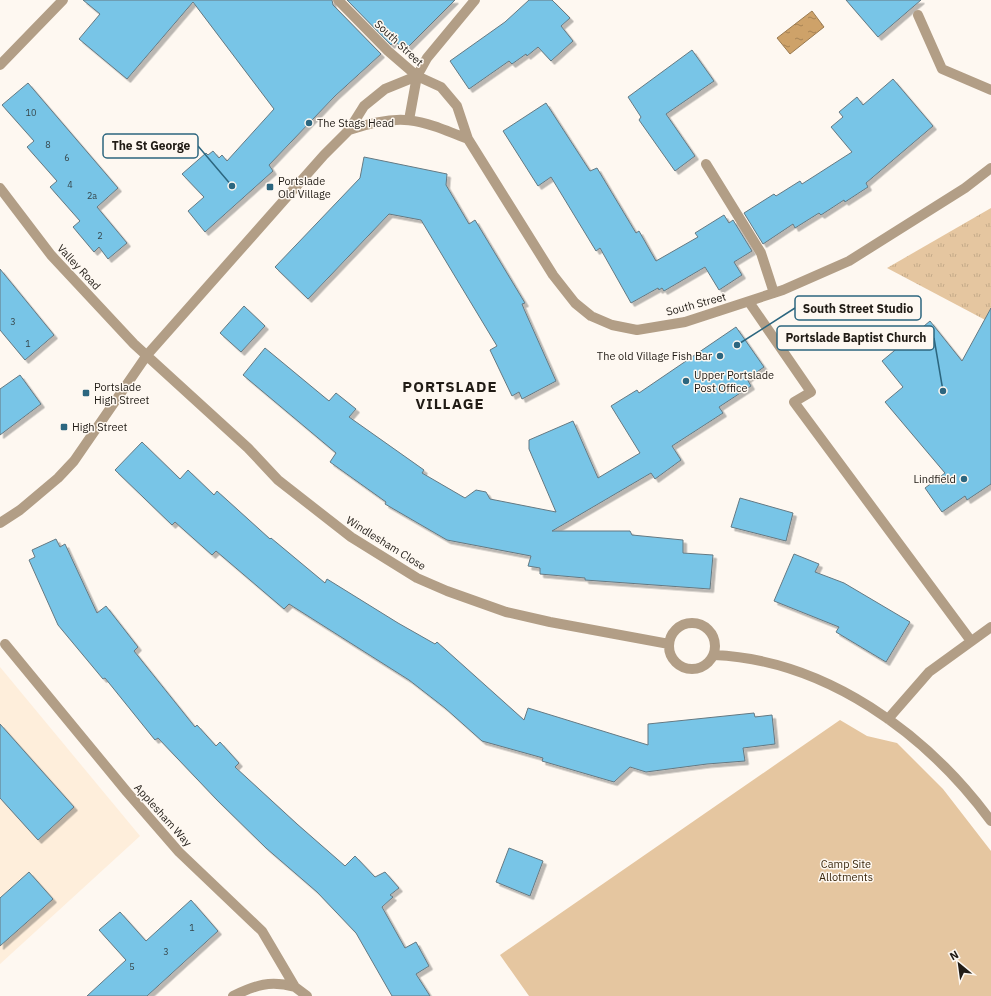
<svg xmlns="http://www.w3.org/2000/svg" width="991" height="996" viewBox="0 0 991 996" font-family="'IBM Plex Sans',sans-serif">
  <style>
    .built { fill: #feeedb }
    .park { fill: url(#park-tufts) }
    .garden { fill: #e5c6a0 }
    .water { fill: url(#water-ripples); stroke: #9a7a50 }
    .building { fill: #78c5e7; stroke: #657982; filter: url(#shadow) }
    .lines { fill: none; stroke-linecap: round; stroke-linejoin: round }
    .minor { stroke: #b29e86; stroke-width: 10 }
    .poi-dot { fill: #2c667f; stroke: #fef8f1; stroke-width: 1.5 }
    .labels { text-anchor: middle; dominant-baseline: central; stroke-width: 3; stroke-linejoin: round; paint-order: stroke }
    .number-label { font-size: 9px; fill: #37464a }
    .street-label { font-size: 11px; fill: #211c16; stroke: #fef8f1 }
    .poi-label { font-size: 11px; fill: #211c16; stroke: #fef8f1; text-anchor: start }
    .park-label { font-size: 11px; fill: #3a270d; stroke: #fef8f1 }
    .district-label { font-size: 15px; font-weight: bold; letter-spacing: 1px; fill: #211c16; stroke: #fef8f1 }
    .leader { fill: none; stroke: #2c667f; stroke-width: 1.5 }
    .callout-dot { fill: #2c667f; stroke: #fef8f1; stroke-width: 1.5 }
    .callout { fill: #fef8f1; stroke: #2c667f; stroke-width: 1.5 }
    .callout-label { font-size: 12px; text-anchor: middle; font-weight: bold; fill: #211c16 }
  </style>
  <defs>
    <pattern id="park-tufts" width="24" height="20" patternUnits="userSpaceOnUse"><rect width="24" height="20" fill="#e5c6a0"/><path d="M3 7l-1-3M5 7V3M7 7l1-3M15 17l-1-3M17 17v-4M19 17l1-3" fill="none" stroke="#c4aa89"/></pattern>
    <pattern id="water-ripples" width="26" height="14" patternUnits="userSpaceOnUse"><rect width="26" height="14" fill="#cea269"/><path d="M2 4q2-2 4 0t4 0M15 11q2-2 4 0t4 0" fill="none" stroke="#a78355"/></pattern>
    <filter id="shadow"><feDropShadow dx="3.5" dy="3.5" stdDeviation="0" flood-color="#0004"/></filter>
  </defs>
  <rect width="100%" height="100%" fill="#fef8f1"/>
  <!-- built -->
  <path class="built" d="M0,667L140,836L0,964Z"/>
  <!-- park -->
  <path class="park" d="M991,208V323L887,268Z"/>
  <!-- garden -->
  <path class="garden" d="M840,720L867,736L897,743L943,789L991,851V996H529L500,955Z"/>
  <!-- water -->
  <path class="water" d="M812,11L824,27L790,54L777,38Z"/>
  <!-- building -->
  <path class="building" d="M83,0H332L333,5L381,54L335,96L269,165L273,171L205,232L188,211L204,197L182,174L206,153L208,155L213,151L219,158L222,155L227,161L274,109L193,2L127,79L79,39L100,14Z
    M347,0H455L404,51L395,41L391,45Z
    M529,0H552L570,18L561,26L573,41L551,61L538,47L527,56L526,54L512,64L509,61L469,89L450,61L505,22Z
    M846,0H921L878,37Z
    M692,50L714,81L666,114L695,156L675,171L639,120L641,117L628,97Z
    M893,79L933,126L866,183L868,187L845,202L844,200L821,215L819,213L795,228L793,224L763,244L744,213L774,194L776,196L800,181L802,184L852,152L831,127L843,117L839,112L857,97L863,105Z
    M28,83L118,188L97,207L127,243L108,259L99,247L94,252L73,227L80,221L50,187L57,181L27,147L34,141L2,105Z
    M546,103L590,171L597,168L636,233L639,231L656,261L698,237L695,233L724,215L729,223L733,220L752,251L734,262L742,275L719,290L705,267L664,291L662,288L659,290L658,288L631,303L600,248L596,251L551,177L538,186L503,131Z
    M364,157L447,174L446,185L469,224L475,220L525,303L522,304L524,309L556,381L522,399L519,392L512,396L490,350L497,346L421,220L389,214L308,299L275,267L360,178Z
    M0,269L54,335L25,360L0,330Z
    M244,306L265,326L241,352L220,333Z
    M991,308V484L967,500L965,496L942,512L925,488L945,473L885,402L903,387L882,361L930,321L962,361Z
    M736,327L764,367L747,379L751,386L719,407L723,413L672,446L681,460L655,479L651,473L552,531H630L632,535L683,540V553L713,555L710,589L585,580V578L540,574V568L528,566L531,556L447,540L385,504L386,502L330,462L336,453L243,375L265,348L329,401L336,393L356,409L349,417L424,470L422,473L465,498L476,490L486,492L490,499L556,512L529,449V440L573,421L598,478L640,453L611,406L637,390L639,393Z
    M20,375L41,404L0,435V389Z
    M142,442L180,479L188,470L214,495L217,491L270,539L271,538L325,583L327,579L398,623L435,644L437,642L524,720L528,708L648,745V724L754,713L755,717L772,715L775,744L743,748L745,761L707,764L646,772L630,767L614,782L542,761L543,758L482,741L445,708L409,680L289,604L284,609L216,551L212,555L175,522L172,525L115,470Z
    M740,498L793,513L786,541L731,527Z
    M56,539L60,547L65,544L97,613L106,606L138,647L134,651L195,727L197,725L216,746L220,742L239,763L235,767L297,824L345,866L355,856L375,877L385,872L399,888L390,895L393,897L382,907L405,948L416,942L429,966L416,974L430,996H392L356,933L317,892L266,848L217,800L158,738L155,740L105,678L103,679L58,625L29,560L35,557L32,550Z
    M794,554L819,564L815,572L844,583L910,622L886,662L836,632L839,627L774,601Z
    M0,724L74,807L38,840L0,798Z
    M509,848L543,861L530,896L496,882Z
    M29,872L53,899L0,946V898Z
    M191,900L218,931L147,996H87L126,960L99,930L120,912L146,941Z"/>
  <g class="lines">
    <!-- minor -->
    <path class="minor" d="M338,0L388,51L417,76L441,87L457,106L468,139L553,275L575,303L591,316L612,325L637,330L685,322L783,290L849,261L965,188L991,168
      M918,15L942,69L991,90
      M0,65L63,0
      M409,120L417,76L427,58L475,0
      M349,130C402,112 418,119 468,139
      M706,164L761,253L774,293
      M0,188L51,255L134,344L248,448L278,480L351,537L417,578L447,591L506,612L550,622L669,644
      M749,302L811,392L794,402L971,641
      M0,523L20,510L58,478L74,461L147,355L324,155L349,130L364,106L385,89L417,76
      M669 646a23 23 0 1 1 46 0a23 23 0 1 1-46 0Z
      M5,644L127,792L179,852L262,931L295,987L307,996
      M714,655C826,660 926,733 991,821
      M888,719L929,672L991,627
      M233,996C256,985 270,980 295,987"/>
  </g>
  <!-- markers -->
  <g class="poi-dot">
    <circle cx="309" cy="123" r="4"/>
    <rect x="266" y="183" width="8" height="8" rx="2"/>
    <circle cx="720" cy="356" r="4"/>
    <circle cx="686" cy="381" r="4"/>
    <rect x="82" y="389" width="8" height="8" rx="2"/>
    <rect x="60" y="423" width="8" height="8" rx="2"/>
    <circle cx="964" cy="479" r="4"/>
  </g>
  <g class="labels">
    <!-- number labels -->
    <g class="number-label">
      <text x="31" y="112">10</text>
      <text x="48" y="144">8</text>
      <text x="67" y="157">6</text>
      <text x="70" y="184">4</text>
      <text x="92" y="195">2a</text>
      <text x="100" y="235">2</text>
      <text x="13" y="321">3</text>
      <text x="28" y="343">1</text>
      <text x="192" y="927">1</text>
      <text x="166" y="951">3</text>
      <text x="132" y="966">5</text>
    </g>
    <!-- street labels -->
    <g class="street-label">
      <text transform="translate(399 43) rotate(43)">South Street</text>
      <text transform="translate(79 267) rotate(47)">Valley Road</text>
      <text transform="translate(696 304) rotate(-15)">South Street</text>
      <text transform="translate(386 543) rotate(32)">Windlesham Close</text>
      <text transform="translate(163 815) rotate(48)">Applesham Way</text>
    </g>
    <!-- poi labels -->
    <g class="poi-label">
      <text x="317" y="123">The Stags Head</text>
      <text x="278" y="181">Portslade<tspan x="278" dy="13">Old Village</tspan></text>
      <text x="712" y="356" text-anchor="end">The old Village Fish Bar</text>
      <text x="694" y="375">Upper Portslade<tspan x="694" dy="13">Post Office</tspan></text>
      <text x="94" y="387">Portslade<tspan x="94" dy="13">High Street</tspan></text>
      <text x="72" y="427">High Street</text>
      <text x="956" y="479" text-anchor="end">Lindfield</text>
    </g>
    <!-- park labels -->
    <g class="park-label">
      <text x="846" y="864">Camp Site<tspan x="846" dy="13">Allotments</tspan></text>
    </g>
    <!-- district labels -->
    <g class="district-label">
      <text x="450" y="386">PORTSLADE<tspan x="450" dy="17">VILLAGE</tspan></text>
    </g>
  </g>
  <!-- callouts -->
  <path class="leader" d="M232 186L198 146M737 345L795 308M943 391L934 338"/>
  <g class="callout-dot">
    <circle cx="232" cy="186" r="4"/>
    <circle cx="737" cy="345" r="4"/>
    <circle cx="943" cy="391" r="4"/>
  </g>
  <g class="callout">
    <rect x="103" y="134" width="95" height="24" rx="4"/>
    <rect x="795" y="296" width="126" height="24" rx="4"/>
    <rect x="777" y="326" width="157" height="24" rx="4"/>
  </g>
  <g class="callout-label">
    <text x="151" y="150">The St George</text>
    <text x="858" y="313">South Street Studio</text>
    <text x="856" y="342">Portslade Baptist Church</text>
  </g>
  <!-- north arrow -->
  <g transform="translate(959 964) rotate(331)" stroke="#fef8f1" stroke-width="3" paint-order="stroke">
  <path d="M0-3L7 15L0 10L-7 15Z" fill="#211c16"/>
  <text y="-6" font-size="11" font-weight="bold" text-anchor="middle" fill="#211c16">N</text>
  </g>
</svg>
